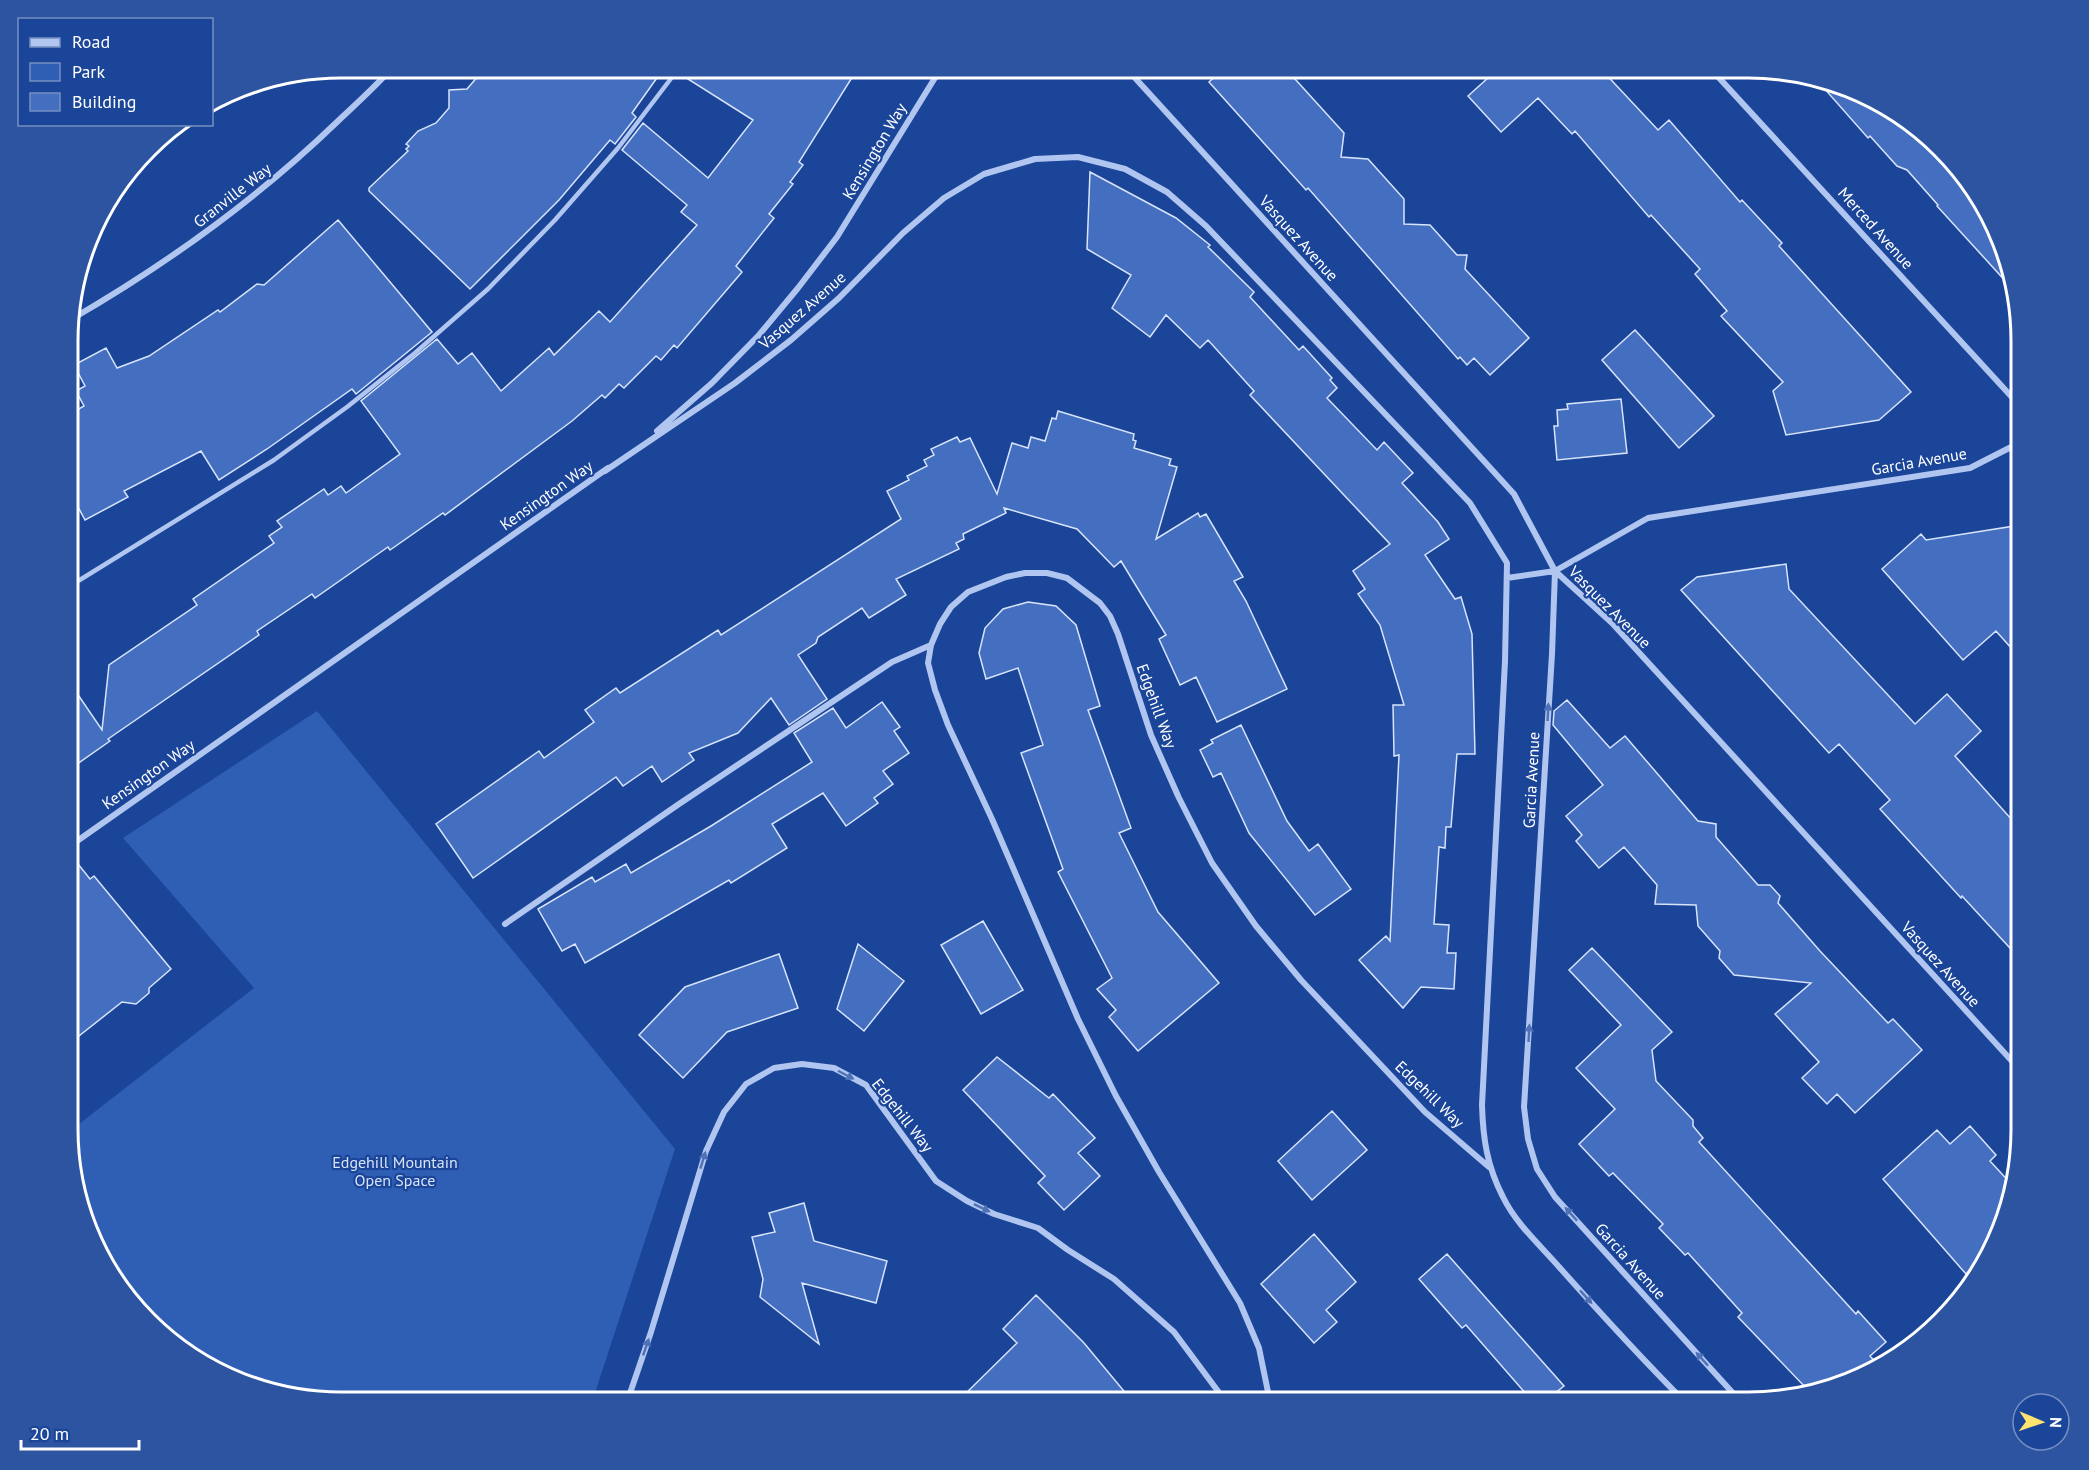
<svg xmlns="http://www.w3.org/2000/svg" width="2089" height="1470" viewBox="0 0 2089 1470" font-family="'PT Sans',sans-serif">
  <style>
    .green { fill: #2f5eb5 }
    .building { fill: #446ebf; stroke: #d7e4fb; stroke-width: 1.5 }
    .lines { fill: none; stroke-linecap: round; stroke-linejoin: round }
    .service { stroke: #b0c6f0; stroke-width: 4.5 }
    .minor { stroke: #b0c6f0; stroke-width: 6 }
    .oneway { fill: #4f72b7 }
    .labels { text-anchor: middle; dominant-baseline: central; stroke-width: 4.5; stroke-linejoin: round; paint-order: stroke }
    .street-label { font-size: 16px; fill: #fff; stroke: #1b4598 }
    .park-label { font-size: 16px; fill: #d7e4fb; stroke: #1b4598 }
    .rim { fill: none; stroke: #fff; stroke-width: 3 }
  </style>
  <rect width="100%" height="100%" fill="#1b4598"/>
  <!-- green -->
  <path class="green" d="M317,711L675,1149L592,1402H323L253,1388L175,1346L104,1266L70,1165V1131L254,988L123,838Z"/>
  <!-- building -->
  <path class="building" d="M485,68H664L632,113L636,117L615,144L610,140L559,200L470,289L369,191V188L408,151L406,149L409,146L406,144L418,131L436,123L449,108V90L467,89Z
    M683,68H858L799,162L803,165L790,182L793,184L769,214L774,218L736,266L742,272L677,348L674,345L661,360L656,356L624,388L619,384L605,398L602,395L572,421L445,515L443,513L390,550L388,547L315,598L312,594L257,631L259,635L108,739L110,741L70,769V683L102,730L109,665L197,605L193,599L274,543L269,536L282,527L277,521L324,489L328,495L341,486L346,493L400,454L361,401L437,339L458,364L472,353L501,391L549,348L554,355L599,311L610,322L697,225L681,212L687,205L622,150L643,123L708,178L753,120L680,74Z
    M1224,68H1285L1344,133L1341,157L1368,159L1404,199V224L1430,225L1457,255H1467L1465,269L1529,338L1490,375L1474,358L1467,365L1460,357L1458,359L1308,188L1306,190L1209,82Z
    M1499,68H1600L1658,130L1669,120L1740,202L1742,200L1782,243L1779,246L1911,392L1879,420L1786,435L1773,391L1783,382L1721,316L1727,311L1695,274L1700,269L1651,215L1649,217L1575,131L1572,134L1538,98L1501,132L1468,96Z
    M1815,78L1836,82L1914,124L1985,204L2009,285L1937,206L1938,205L1907,170L1897,166L1870,136L1868,138Z
    M1090,172L1176,218L1210,245L1208,247L1254,292L1250,297L1299,350L1303,346L1332,378L1330,380L1337,388L1327,398L1377,450L1384,442L1413,473L1402,483L1438,522L1449,539L1425,555L1455,599L1461,597L1472,634L1475,754H1457L1451,827H1446L1445,848L1439,847L1434,924L1449,925L1447,953H1456L1454,989L1421,987L1403,1008L1359,960L1386,936L1390,941L1399,755L1394,756L1393,705H1404L1380,625L1358,594L1365,589L1353,571L1390,544L1250,395L1254,391L1208,340L1200,348L1166,315L1150,337L1112,308L1131,275L1087,249Z
    M338,220L432,332L356,394L352,389L267,449L219,480L201,451L124,491L128,497L85,520L70,492V414L84,406L76,391L85,386L74,365L106,348L117,368L149,356L218,310L220,312L257,284L264,285Z
    M1635,330L1714,416L1679,448L1602,360Z
    M1621,399L1627,453L1557,460L1554,426H1558L1557,410L1568,409L1567,404Z
    M1058,411L1134,434L1133,440L1136,441L1134,448L1171,459L1169,465L1177,467L1156,539L1198,513L1200,517L1206,514L1243,577L1234,581L1246,601L1287,689L1217,722L1196,677L1180,685L1159,639L1166,635L1121,561L1114,567L1077,529L1004,508L1006,513L963,534L964,539L956,543L959,549L896,579L906,595L869,618L862,608L818,637L816,643L798,655L827,699L789,725L771,698L738,733L689,753L694,760L662,782L652,766L623,786L616,777L473,878L436,824L539,751L544,758L594,722L585,710L616,688L620,693L718,630L721,635L901,519L887,491L909,480L907,476L927,466L924,460L934,455L931,449L957,437L960,442L970,438L997,494L1012,443L1028,448L1031,437L1045,441L1052,418L1056,419Z
    M2021,525V659L1996,631L1963,660L1882,569L1921,534L1926,540Z
    M1786,564L1789,589L1915,724L1947,694L1981,731L1955,756L2021,830V960L1962,896L1961,898L1880,809L1890,800L1839,744L1829,753L1681,590L1697,577Z
    M1028,602L1056,606L1076,625L1100,706L1088,710L1131,828L1119,833L1158,912L1219,983L1138,1051L1109,1017L1116,1010L1097,989L1112,978L1058,872L1063,869L1021,753L1043,745L1018,668L986,679L979,653L985,628L1003,609Z
    M1567,700L1610,748L1625,736L1698,821L1716,824V837L1758,885H1770L1780,896L1778,903L1820,951L1888,1023L1893,1019L1922,1050L1855,1113L1837,1094L1827,1104L1802,1078L1819,1062L1775,1014L1811,983L1734,975L1719,958L1720,951L1698,926L1696,905L1655,904L1657,885L1624,847L1599,868L1576,841L1582,835L1566,816L1603,785L1553,725L1554,711Z
    M882,702L900,727L894,731L909,753L883,771L893,784L874,798L878,803L846,826L823,793L772,824L787,848L731,883L729,880L585,963L575,944L562,951L538,909L592,877L595,882L626,864L631,873L711,826L812,762L794,733L833,708L846,728Z
    M1241,725L1287,821L1309,851L1318,844L1351,889L1315,915L1249,833L1221,773L1213,777L1200,750L1213,743L1211,740Z
    M70,854L90,879L94,876L171,969L149,988V993L136,1004L122,1002L70,1043Z
    M983,921L1023,990L981,1014L941,945Z
    M858,944L904,981L864,1031L837,1009Z
    M1592,948L1672,1032L1652,1050L1656,1081L1693,1120V1126L1703,1138L1699,1142L1856,1314L1858,1311L1886,1342L1870,1356L1879,1366L1869,1374L1807,1389L1738,1317L1742,1313L1688,1253L1685,1255L1659,1228L1663,1224L1613,1173L1609,1176L1579,1144L1615,1109L1576,1068L1621,1025L1569,970Z
    M779,954L798,1008L727,1032L683,1078L639,1035L685,987Z
    M997,1057L1049,1098L1053,1094L1095,1138L1078,1153L1100,1176L1064,1210L1038,1183L1045,1176L963,1090Z
    M1332,1111L1367,1150L1312,1200L1278,1161Z
    M1970,1126L1996,1155L1990,1161L2013,1186L2007,1217L1987,1254L1966,1274L1883,1179L1937,1130L1950,1144Z
    M804,1203L814,1241L887,1261L876,1303L802,1283L819,1344L760,1297L763,1279L752,1237L775,1232L769,1213Z
    M1314,1234L1356,1282L1326,1310L1337,1322L1314,1343L1261,1284Z
    M1447,1254L1564,1386L1544,1402H1533L1466,1325L1462,1328L1419,1279Z
    M1036,1295L1084,1343L1133,1402H957L1017,1343L1003,1329Z"/>
  <g class="lines">
    <!-- service -->
    <path class="service" d="M70,586L274,460L347,407L415,353L488,289L555,220L618,148L679,68"/>
    <!-- minor -->
    <path class="minor" d="M1128,68L1136,79L1514,494L1555,571L1612,623L2021,1071
      M1710,68L2021,407
      M70,320C167,264 256,200 337,122C356,104 375,87 392,68
      M657,431L712,383L759,335L798,288L837,237L941,68
      M605,471L735,383L791,340L839,298L903,233L944,198L984,174L1035,159L1078,157L1125,169L1167,192L1206,226L1470,503L1507,563L1505,661L1482,1105C1483,1139 1487,1166 1503,1197C1516,1224 1541,1246 1560,1268C1601,1314 1642,1359 1685,1402
      M1555,571L1552,654L1524,1107L1528,1139L1537,1169L1555,1197L1741,1402
      M1507,578L1555,571L1648,518L1970,468L2021,442
      M70,846L608,468
      M505,924L679,804L892,662L931,645
      M627,1402L651,1332L706,1151L724,1112L746,1084L774,1068L802,1064L834,1068L866,1085L936,1181L967,1201L994,1214L1038,1228L1068,1250L1114,1279L1174,1332L1226,1402
      M1266,1402L1268,1392L1259,1348L1240,1303L1159,1172L1116,1096L1078,1019L992,819L948,725L935,690L928,663L931,645L940,624L951,607L968,592L1006,577L1025,573H1047L1067,578L1100,603L1110,616L1118,634L1151,735L1179,798L1212,863L1256,926L1301,980L1425,1112L1489,1167"/>
  </g>
  <!-- one-way arrows -->
  <defs><path id="oneway-solid" d="M-6-.8H1V-3.2L6.5 0L1 3.2V.8H-6Z" transform="scale(1.5)"/></defs>
  <g class="oneway">
    <use href="#oneway-solid" transform="translate(1548 712) rotate(-87)"/>
    <use href="#oneway-solid" transform="translate(1529 1033) rotate(-87)"/>
    <use href="#oneway-solid" transform="translate(846 1075) rotate(28)"/>
    <use href="#oneway-solid" transform="translate(703 1160) rotate(-73)"/>
    <use href="#oneway-solid" transform="translate(982 1208) rotate(26)"/>
    <use href="#oneway-solid" transform="translate(1571 1214) rotate(-132)"/>
    <use href="#oneway-solid" transform="translate(1586 1297) rotate(48)"/>
    <use href="#oneway-solid" transform="translate(646 1347) rotate(-71)"/>
    <use href="#oneway-solid" transform="translate(1702 1359) rotate(-132)"/>
  </g>
  <g class="labels">
    <!-- street labels -->
    <g class="street-label">
      <text transform="translate(874 151) rotate(-59)">Kensington Way</text>
      <text transform="translate(232 195) rotate(-38)">Granville Way</text>
      <text transform="translate(1876 228) rotate(48)">Merced Avenue</text>
      <text transform="translate(1299 238) rotate(48)">Vasquez Avenue</text>
      <text transform="translate(802 310) rotate(-41)">Vasquez Avenue</text>
      <text transform="translate(1919 461) rotate(-10)">Garcia Avenue</text>
      <text transform="translate(546 495) rotate(-35)">Kensington Way</text>
      <text transform="translate(1610 607) rotate(45)">Vasquez Avenue</text>
      <text transform="translate(1157 706) rotate(70)">Edgehill Way</text>
      <text transform="translate(148 774) rotate(-35)">Kensington Way</text>
      <text transform="translate(1531 780) rotate(-87)">Garcia Avenue</text>
      <text transform="translate(1941 964) rotate(48)">Vasquez Avenue</text>
      <text transform="translate(1430 1094) rotate(44)">Edgehill Way</text>
      <text transform="translate(903 1115) rotate(52)">Edgehill Way</text>
      <text transform="translate(1631 1261) rotate(48)">Garcia Avenue</text>
    </g>
    <!-- park labels -->
    <g class="park-label">
      <text x="395" y="1162">Edgehill Mountain<tspan x="395" dy="18">Open Space</tspan></text>
    </g>
  </g>
  <!-- crop -->
  <path d="M0 0H2089V1470H0ZM341 78H1748A263 263 0 0 1 2011 341V1129A263 263 0 0 1 1748 1392H341A263 263 0 0 1 78 1129V341A263 263 0 0 1 341 78Z" fill="#2d54a0" fill-rule="evenodd"/>
  <path class="rim" d="M341 78H1748A263 263 0 0 1 2011 341V1129A263 263 0 0 1 1748 1392H341A263 263 0 0 1 78 1129V341A263 263 0 0 1 341 78Z"/>
  <!-- legend -->
  <rect x="18" y="18" width="195" height="108" fill="#1b4598" stroke="#768fc1" stroke-width="1.5"/>
  <rect x="30" y="38" width="30" height="9" fill="#b0c6f0" stroke="#768fc1" stroke-width="1.5"/>
  <text x="72" y="48" font-size="18" fill="#ffffff">Road</text>
  <rect x="30" y="63" width="30" height="18" fill="#2f5eb5" stroke="#768fc1" stroke-width="1.5"/>
  <text x="72" y="78" font-size="18" fill="#ffffff">Park</text>
  <rect x="30" y="93" width="30" height="18" fill="#446ebf" stroke="#768fc1" stroke-width="1.5"/>
  <text x="72" y="108" font-size="18" fill="#ffffff">Building</text>
  <!-- north arrow -->
  <g transform="translate(2041 1422) rotate(92)"><circle r="28" fill="#1b4598" stroke="#768fc1" stroke-width="1.5"/>
  <path d="M0-4.5L10 22L0 15L-10 22Z" fill="#ffe46f"/>
  <text y="-9" font-size="16" font-weight="bold" text-anchor="middle" fill="#ffffff">N</text>
  </g>
  <!-- scale -->
  <path d="M21 1440v9h118v-9" fill="none" stroke="#ffffff" stroke-width="3"/>
  <text x="30" y="1440" font-size="18" fill="#ffffff" stroke="#1b4598" stroke-width="4.5" paint-order="stroke">20 m</text>
</svg>
